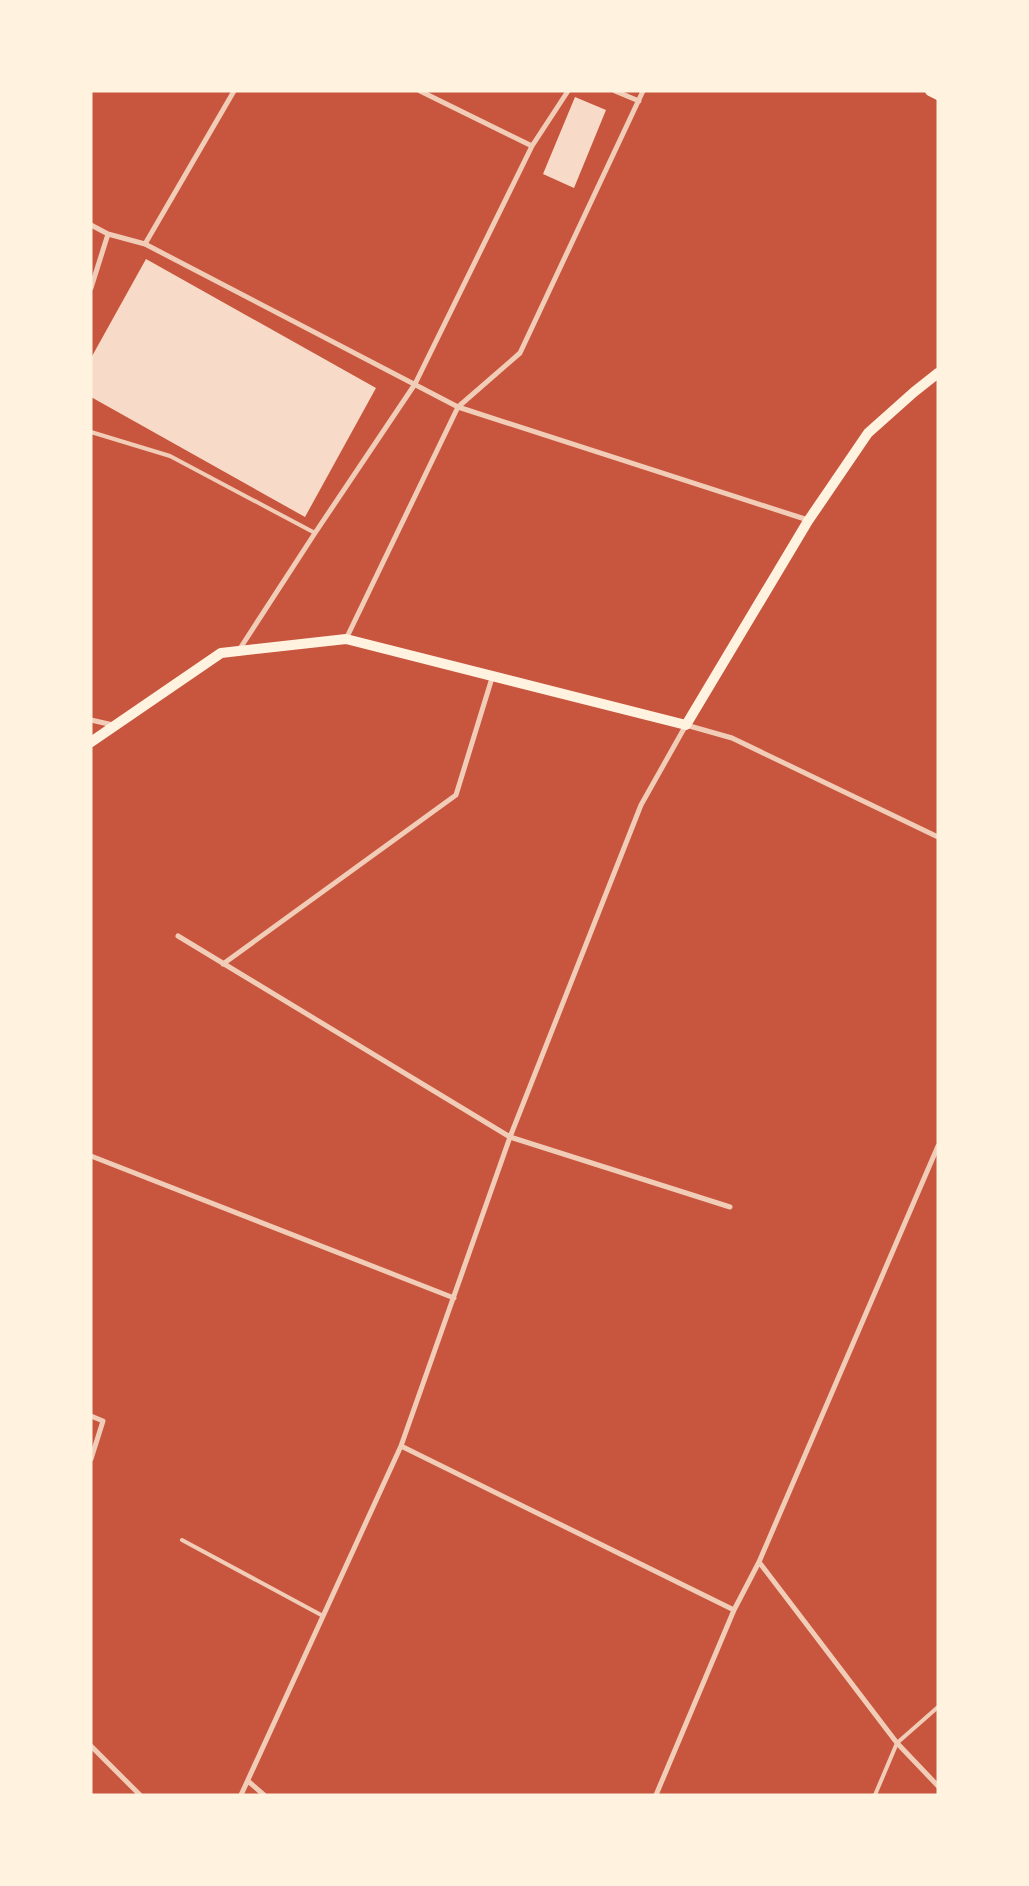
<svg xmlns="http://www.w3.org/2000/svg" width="1029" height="1886" viewBox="0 0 1029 1886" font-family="Montserrat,sans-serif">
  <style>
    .building { fill: #f7dbc8 }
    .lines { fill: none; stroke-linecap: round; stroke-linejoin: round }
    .service { stroke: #f1ccb7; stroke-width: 4 }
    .minor { stroke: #f1ccb7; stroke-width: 5 }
    .secondary { stroke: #fff3e0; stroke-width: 10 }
  </style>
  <rect width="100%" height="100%" fill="#c8553d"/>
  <!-- building -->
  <path class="building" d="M575,97L606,110L574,188L543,174Z
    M146,259L376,388L305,517L91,397V358Z"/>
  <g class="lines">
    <!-- service -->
    <path class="service" d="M91,432L170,456L315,533
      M182,1540L323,1616
      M875,1795L897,1743L938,1707"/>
    <!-- minor -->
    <path class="minor" d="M420,91L532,146
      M615,91L639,101
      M91,225L108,234L145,244L458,407L808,520
      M145,244L234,91
      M91,288L108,234
      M346,639L458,407L520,353L643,91
      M239,650L315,533L415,384L532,146L568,91
      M91,720L113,725
      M178,936L510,1137L730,1207
      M223,964L456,795L492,678
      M91,1156L454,1298
      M91,1416L103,1421L91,1459
      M401,1446L734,1610
      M759,1562L897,1743L938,1786
      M91,1746L140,1795
      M248,1781L264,1795
      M241,1795L401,1446L510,1137L641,805L686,725L732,738L938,837
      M656,1795L734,1610L759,1562L938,1146"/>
    <!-- secondary -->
    <path class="secondary" d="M930,91L938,95
      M91,742L221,653L346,639L686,725L808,521L868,433L914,392L938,373"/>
  </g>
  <!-- border -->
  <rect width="1029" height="1886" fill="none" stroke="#fff3e0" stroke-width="185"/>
</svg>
